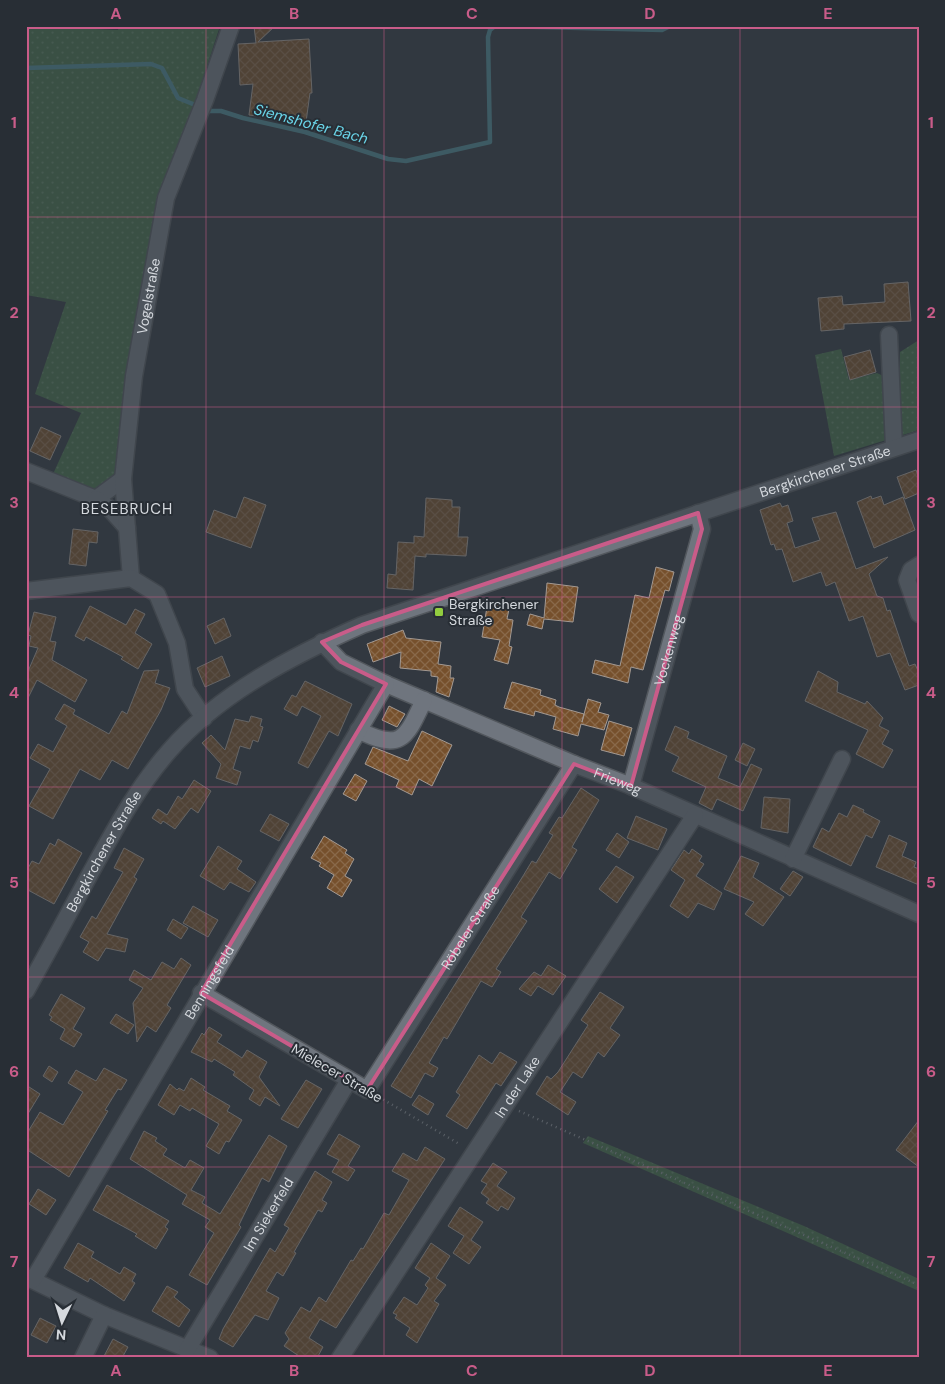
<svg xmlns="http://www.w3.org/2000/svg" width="945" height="1384" font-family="'DM Sans',sans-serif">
<defs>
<pattern id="grass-dots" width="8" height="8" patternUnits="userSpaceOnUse" patternTransform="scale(1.25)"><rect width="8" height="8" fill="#456d4b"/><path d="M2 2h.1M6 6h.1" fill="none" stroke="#5f8164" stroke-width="1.8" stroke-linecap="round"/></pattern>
<pattern id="building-cross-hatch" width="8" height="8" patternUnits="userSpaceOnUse" patternTransform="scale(1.25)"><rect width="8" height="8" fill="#76502c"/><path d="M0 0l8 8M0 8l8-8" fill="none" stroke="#89694a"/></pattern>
</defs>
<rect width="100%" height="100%" fill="#323840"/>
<!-- grass -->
<g fill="url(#grass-dots)">
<polygon points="26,26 118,30 119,26 220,26 196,100 201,103 170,199 138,375 127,502 53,474 81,413 35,394 66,302 26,295"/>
<polygon points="919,340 919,430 834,456 815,355 841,349 849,380 877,373 900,384 900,352"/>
<polygon points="588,1136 804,1226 919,1279 919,1291 583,1143"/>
</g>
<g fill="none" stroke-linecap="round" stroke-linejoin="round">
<!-- stream -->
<g stroke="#4c848e" stroke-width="4.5">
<polyline points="496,26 662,30 670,26"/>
<polyline points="26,68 151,64 162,68 178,98 210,111 221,111 243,118 305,132 388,159 406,161 490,142 488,37 490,30 495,26"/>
</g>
</g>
<!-- building -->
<g fill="url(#building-cross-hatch)" stroke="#a39992">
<polygon points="254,26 275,26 258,42 309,39 312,93 310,93 306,122 249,115 253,84 240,85 238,44 256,43"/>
<polygon points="908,282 911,321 844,324 844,329 821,331 818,298 842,296 843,305 885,302 884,284"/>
<polygon points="870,350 876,372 850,380 844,357"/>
<polygon points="41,427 61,436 50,460 30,451"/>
<polygon points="916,470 919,478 919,493 905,499 897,477"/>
<polygon points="871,496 872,499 881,496 884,505 903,497 915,530 874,548 857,502"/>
<polygon points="244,497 266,505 251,548 206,532 214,510 236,518"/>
<polygon points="426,498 452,500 452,507 460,507 458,537 468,537 466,556 426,554 426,557 415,556 413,590 387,588 388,574 396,575 398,542 414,543 414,536 424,537"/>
<polygon points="780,503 782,507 788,505 793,521 787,523 795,548 820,540 812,518 836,512 856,569 888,557 869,574 877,596 883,598 887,611 890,610 909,666 915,664 919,673 919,685 905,690 890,653 877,657 863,616 849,621 835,582 826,586 821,572 793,582 782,549 776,550 774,544 771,545 760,510"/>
<polygon points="73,529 98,532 97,543 89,542 86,566 69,564"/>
<polygon points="656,567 674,572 669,591 665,590 643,670 631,667 628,683 592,673 595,660 620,666 635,595 649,598"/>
<polygon points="547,583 578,587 573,622 544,619 542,629 527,625 530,614 544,618"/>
<polygon points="488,601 510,604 507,619 513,620 509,646 512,647 508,664 494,660 500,640 482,637"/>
<polygon points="90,606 126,625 135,609 145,614 135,633 152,644 138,669 121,659 123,657 86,637 84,641 75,636"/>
<polygon points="34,612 56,617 50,641 56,642 52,660 87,680 75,702 37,680 26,702 26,676 38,648 29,646 31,636 28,635"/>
<polygon points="224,618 231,636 215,644 207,626"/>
<polygon points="403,630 406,638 441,642 438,664 451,666 450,678 454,678 449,697 436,692 438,677 431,676 431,671 400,668 401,652 373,662 367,644"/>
<polygon points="222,656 230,676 205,687 197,668"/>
<polygon points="159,670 155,683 170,688 161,710 128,769 112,760 100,780 80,769 53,819 29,806 50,769 30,758 38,744 53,752 67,726 55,719 64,704 75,710 73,714 109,734 122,711 127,714 144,671"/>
<polygon points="818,671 838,682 837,692 865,704 867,701 883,718 879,726 889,731 882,744 893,750 883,768 856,754 868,730 805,701"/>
<polygon points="305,681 352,704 338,736 329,731 308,768 298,763 321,716 302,706 297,716 284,709 292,695 296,697"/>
<polygon points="512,682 541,690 540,695 556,700 555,705 559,707 584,714 582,722 588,699 601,703 598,712 609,715 604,730 581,724 578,736 553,729 556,717 535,711 534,716 504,708"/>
<polygon points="389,706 405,714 397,727 382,720"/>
<polygon points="251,716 262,719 260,726 263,727 258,742 253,740 250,749 240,746 233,769 241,772 237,785 216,778 221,764 202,743 211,735 225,750 235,719 249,722"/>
<polygon points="609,721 632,728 624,756 601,750"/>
<polygon points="675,726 689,732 687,738 727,756 718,778 740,787 751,764 762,769 743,811 717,799 712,810 699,803 706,787 672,771 679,757 665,750"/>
<polygon points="422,731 452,745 432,786 419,779 412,795 396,787 399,780 365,764 373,747 408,761"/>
<polygon points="743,743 755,749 747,766 735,760"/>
<polygon points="355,774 367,781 356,801 343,794"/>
<polygon points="194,780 211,791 198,813 191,808 175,829 163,821 161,824 152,818 158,809 167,815 178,796 182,799"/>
<polygon points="581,788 599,800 572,847 577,850 560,879 549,872 521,917 527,921 496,969 501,972 492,987 481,981 447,1039 444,1037 429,1063 438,1068 433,1077 425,1073 411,1098 391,1086 523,876 532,861 536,863 553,835 549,833 559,817 562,818"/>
<polygon points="764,797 790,799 788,833 761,828"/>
<polygon points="853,805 864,810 863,812 880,821 872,838 866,835 851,866 813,847 822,828 829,832 839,813 847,817"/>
<polygon points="270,814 289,824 279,841 260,831"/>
<polygon points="636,816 667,829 658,850 627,838"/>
<polygon points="617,833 629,842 619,858 606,850"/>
<polygon points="889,835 907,843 902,856 916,862 914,867 919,869 919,885 876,867"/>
<polygon points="324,836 347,850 345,853 354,859 345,876 352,880 342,897 327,888 334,875 319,866 321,863 311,858"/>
<polygon points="58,839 82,853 54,904 26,889 26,872 32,861 39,864 50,843 55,846"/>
<polygon points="218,846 242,861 237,869 256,882 249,892 230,882 224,890 200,876"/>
<polygon points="124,848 144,859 134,877 137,879 107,934 128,939 125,952 106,948 98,961 83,952 89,942 80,937 92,916 96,919 123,872 114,868"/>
<polygon points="692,849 702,856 699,861 704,864 696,876 722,893 714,910 698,903 688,918 670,906 685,880 671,870 684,850 689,854"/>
<polygon points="741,856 759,863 753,877 784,897 763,926 745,914 754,902 724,889"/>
<polygon points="616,866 634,877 617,903 599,889"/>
<polygon points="793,871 803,877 790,896 780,889"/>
<polygon points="193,906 218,920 208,937 183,923"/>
<polygon points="173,919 188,928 181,939 167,930"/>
<polygon points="181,958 191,965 167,1005 171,1008 156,1032 147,1026 137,1042 133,1003 143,988 129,980 134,970 151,980 162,962 174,969"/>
<polygon points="548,965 566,976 553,995 538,986 531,996 519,989 534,972 541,976"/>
<polygon points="600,992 624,1007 610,1028 620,1035 604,1057 598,1052 582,1078 573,1072 560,1092 576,1102 568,1115 536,1094 547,1076 551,1079 558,1072 588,1025 581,1020"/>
<polygon points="61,994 85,1008 73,1029 82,1034 74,1047 60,1039 65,1029 50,1020 52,1017 49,1015"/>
<polygon points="116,1014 134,1025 128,1034 110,1023"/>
<polygon points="209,1027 222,1035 217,1042 233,1052 242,1058 247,1050 267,1062 259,1077 280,1106 265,1097 260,1106 249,1099 254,1090 233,1075 235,1072 214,1059 212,1062 191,1052 202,1033 204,1035"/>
<polygon points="500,1052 517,1062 501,1086 496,1083 467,1129 446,1116 460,1095 456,1092 479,1055 492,1064"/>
<polygon points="49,1066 58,1072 52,1082 43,1076"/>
<polygon points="104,1068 127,1080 121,1090 118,1089 105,1110 108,1111 69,1177 26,1149 26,1135 40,1112 63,1125 83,1092 68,1083 76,1070 96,1081"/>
<polygon points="191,1078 205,1087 203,1090 230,1106 227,1111 242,1120 229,1142 226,1141 219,1154 206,1146 219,1124 192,1108 190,1111 180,1105 174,1115 158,1105 170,1084 177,1090 179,1088 184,1091"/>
<polygon points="306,1080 322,1089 298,1128 281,1119"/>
<polygon points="26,1085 40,1094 26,1117"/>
<polygon points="419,1095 434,1104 428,1115 412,1105"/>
<polygon points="919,1120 919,1167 896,1150"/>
<polygon points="144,1131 157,1138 155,1141 167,1149 163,1155 185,1168 190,1160 204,1168 191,1190 205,1197 202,1203 220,1214 269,1135 287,1146 269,1182 262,1178 239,1225 241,1227 207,1285 189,1275 214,1233 205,1227 210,1220 182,1204 187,1195 130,1159"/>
<polygon points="339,1134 360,1146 348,1166 355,1170 348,1181 332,1172 339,1160 327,1154"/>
<polygon points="425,1147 445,1159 336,1328 320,1319 309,1338 323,1347 317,1358 302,1358 284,1346 289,1339 285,1333 301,1307 310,1312 319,1297 326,1302 351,1260 353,1261 361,1248 363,1249 384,1213 389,1215 409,1180 392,1171 403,1153 417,1161"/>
<polygon points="493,1163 507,1172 497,1186 515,1198 508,1210 501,1206 498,1211 486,1203 489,1199 481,1193 487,1184 481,1181"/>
<polygon points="315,1171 332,1182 322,1200 327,1203 322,1212 318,1210 294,1252 296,1253 283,1276 277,1272 266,1291 279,1298 268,1320 255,1315 233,1347 219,1339 223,1329 270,1248 275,1252 289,1228 284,1225"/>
<polygon points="107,1185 169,1221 165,1227 168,1229 156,1249 135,1236 137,1234 93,1210"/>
<polygon points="38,1189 56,1200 46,1215 29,1204"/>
<polygon points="460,1207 483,1222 471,1240 481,1247 469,1264 453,1253 464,1236 448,1226"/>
<polygon points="78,1243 94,1252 91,1257 120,1274 124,1267 136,1274 132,1281 135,1283 124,1301 90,1278 88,1282 64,1268"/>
<polygon points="431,1243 450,1256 436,1278 446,1285 434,1301 439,1304 417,1343 406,1335 410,1328 395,1318 397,1315 393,1313 404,1297 417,1305 428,1288 425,1285 430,1278 415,1268"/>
<polygon points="167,1286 178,1292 174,1297 190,1310 179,1327 152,1311"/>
<polygon points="40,1318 56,1326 47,1343 31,1335"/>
<polygon points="113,1339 128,1347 122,1358 103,1358"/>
</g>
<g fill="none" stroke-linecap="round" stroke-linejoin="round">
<defs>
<g id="minor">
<polyline points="889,335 894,447"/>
<polyline points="26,471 96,499 123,479"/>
<polyline points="96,499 110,509 127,528"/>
<polyline points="919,565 911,570 907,580 919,614"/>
<path id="s1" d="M131 578 123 479 134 376 166 198 205 100 231 26"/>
<polyline points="26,591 131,578 157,594 177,643 185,689 204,718"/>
<path id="s2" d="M322 642 341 662 386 684 574 764 631 786 919 914"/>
<path d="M358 730C402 752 406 738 424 700"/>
<path id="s3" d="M631 786 702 529 698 513"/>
<polyline points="793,859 842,759"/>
<path id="s4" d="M26 991C48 952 69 913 90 874 114 831 137 787 170 750 220 693 294 655 362 625L919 440"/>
<path id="s5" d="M201 993 367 1090 574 764"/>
<polyline points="26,1277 104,1315 210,1358"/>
<path id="s6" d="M33 1280 386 684"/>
<path id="s7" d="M187 1350 349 1080"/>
<polyline points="83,1358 104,1315"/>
<path id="s8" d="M340 1358 695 815"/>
</g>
</defs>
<!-- minor casing -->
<use href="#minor" stroke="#52575d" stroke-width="19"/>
<!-- path -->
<g stroke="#8b9097" stroke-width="2.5" stroke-dasharray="1 4" stroke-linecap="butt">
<polyline points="379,1097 461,1145"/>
<polyline points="519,1111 919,1285"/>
</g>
<!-- minor -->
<use href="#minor" stroke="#6f757e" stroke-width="16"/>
</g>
<!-- marked area -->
<path d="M0 0H945V1384H0ZM698 513 702 529 631 786 574 764 367 1090 201 993 386 684 341 662 322 642 362 625Z" fill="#323840" fill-opacity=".55" fill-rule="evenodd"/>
<path fill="none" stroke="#c95c89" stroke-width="4" stroke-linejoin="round" d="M698 513 702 529 631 786 574 764 367 1090 201 993 386 684 341 662 322 642 362 625Z"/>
<!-- grid -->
<path fill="none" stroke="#c95c89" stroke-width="1" stroke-opacity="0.55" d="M206 26V1358M384 26V1358M562 26V1358M740 26V1358M26 217H919M26 407H919M26 597H919M26 787H919M26 977H919M26 1167H919"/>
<!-- markers -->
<rect fill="#92cd3f" stroke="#282e35" stroke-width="2" x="434" y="607" width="10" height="10" rx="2.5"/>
<g text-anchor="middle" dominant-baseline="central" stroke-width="4" stroke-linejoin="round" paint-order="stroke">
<!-- street labels -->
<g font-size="14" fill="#d5d9de" stroke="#282e35">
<text stroke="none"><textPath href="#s1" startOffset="284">Vogelstraße</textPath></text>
<text stroke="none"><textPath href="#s4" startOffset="1000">Bergkirchener Straße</textPath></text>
<text stroke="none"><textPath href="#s3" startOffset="141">Vockenweg</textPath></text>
<text stroke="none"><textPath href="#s2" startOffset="329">Frieweg</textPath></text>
<text stroke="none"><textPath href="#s4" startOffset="160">Bergkirchener Straße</textPath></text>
<text stroke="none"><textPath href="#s5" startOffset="385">Röbeler Straße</textPath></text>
<text stroke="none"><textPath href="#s6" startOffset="346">Benningsfeld</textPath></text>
<text transform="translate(337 1073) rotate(30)">Mielecer Straße</text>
<text stroke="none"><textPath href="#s8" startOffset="324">In der Lake</textPath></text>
<text stroke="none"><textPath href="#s7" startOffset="158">Im Siekerfeld</textPath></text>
</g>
<!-- poi labels -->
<g font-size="14" fill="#d5d9de" stroke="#282e35" text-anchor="start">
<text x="449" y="604">Bergkirchener<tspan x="449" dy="16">Straße</tspan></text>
</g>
<!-- water labels -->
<g font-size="15" font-style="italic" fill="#6ad5e9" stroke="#282e35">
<text transform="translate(311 124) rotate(15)">Siemshofer Bach</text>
</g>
<!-- neighbourhood labels -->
<g font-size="15" letter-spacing="1" fill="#d5d9de" stroke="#282e35">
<text x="127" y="509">BESEBRUCH</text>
</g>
</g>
<!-- border -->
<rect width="945" height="1384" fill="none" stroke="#282e35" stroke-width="55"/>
<!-- north arrow -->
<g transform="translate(62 1322) rotate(184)" stroke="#282e35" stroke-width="4" paint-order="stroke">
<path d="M0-4L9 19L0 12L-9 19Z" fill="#d5d9de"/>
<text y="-8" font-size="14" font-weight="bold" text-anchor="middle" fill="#d5d9de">N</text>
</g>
<rect x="28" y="28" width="890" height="1328" fill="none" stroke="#c95c89" stroke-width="2"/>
<g font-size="16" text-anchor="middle" font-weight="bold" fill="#c95c89">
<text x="116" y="19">A</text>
<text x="294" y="19">B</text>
<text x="472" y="19">C</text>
<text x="650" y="19">D</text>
<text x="828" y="19">E</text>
<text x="14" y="128">1</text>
<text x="931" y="128">1</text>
<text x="14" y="318">2</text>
<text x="931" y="318">2</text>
<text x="14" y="508">3</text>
<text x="931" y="508">3</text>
<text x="14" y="698">4</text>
<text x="931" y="698">4</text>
<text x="14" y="888">5</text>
<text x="931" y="888">5</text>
<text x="14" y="1077">6</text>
<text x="931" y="1077">6</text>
<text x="14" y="1267">7</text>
<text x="931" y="1267">7</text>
<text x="116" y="1376">A</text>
<text x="294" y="1376">B</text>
<text x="472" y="1376">C</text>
<text x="650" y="1376">D</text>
<text x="828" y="1376">E</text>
</g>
</svg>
